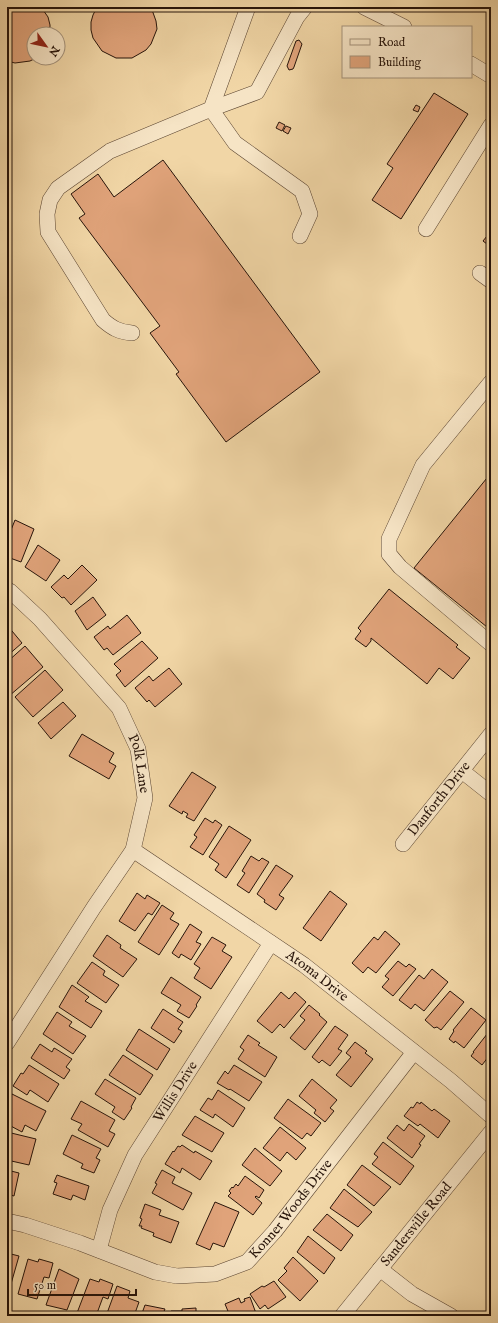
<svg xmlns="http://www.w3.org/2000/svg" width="498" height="1323" font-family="'IM FELL English',serif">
<rect width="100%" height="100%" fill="#f1d6a6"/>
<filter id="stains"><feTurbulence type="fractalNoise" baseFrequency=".005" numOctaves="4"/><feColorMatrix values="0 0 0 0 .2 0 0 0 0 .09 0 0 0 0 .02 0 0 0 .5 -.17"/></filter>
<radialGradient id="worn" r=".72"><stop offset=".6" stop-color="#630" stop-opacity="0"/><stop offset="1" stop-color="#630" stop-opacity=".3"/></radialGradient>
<!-- building -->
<g fill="#e0a37a" stroke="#27140a">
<polygon points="7,7 41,7 48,17 50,25 50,34 34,34 34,58 36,58 30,61 15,63 7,61"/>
<polygon points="97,7 151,7 156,21 157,29 151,44 146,50 132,58 116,58 102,51 93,38 91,30 91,22 93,15"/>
<polygon points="299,40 302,44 294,67 293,69 289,70 287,66 296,41"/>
<polygon points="434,93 468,114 401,219 372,200 393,168 387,164"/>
<polygon points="416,105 420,107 418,112 413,110"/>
<polygon points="279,122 285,125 282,131 276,128"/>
<polygon points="286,126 291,128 288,134 283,131"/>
<polygon points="163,160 320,372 226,442 176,374 179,372 150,333 160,326 79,218 85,214 71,194 98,174 114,197"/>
<polygon points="491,231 491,247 483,241"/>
<polygon points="491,473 491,622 487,627 414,568"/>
<polygon points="15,520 34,529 21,562 10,558 10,560 7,559 7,540"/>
<polygon points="38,545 60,560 46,581 25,567"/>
<polygon points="82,565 97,580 71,605 64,597 62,598 51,587 64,575 68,579"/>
<polygon points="389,589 458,645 456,647 470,658 453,679 439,668 427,684 371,638 371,641 366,647 355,639 361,631 358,628"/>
<polygon points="93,597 106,615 87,630 75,611"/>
<polygon points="127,615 141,633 113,655 107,648 104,650 94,637 108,626 110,629"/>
<polygon points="7,625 22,643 7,656"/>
<polygon points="142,641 158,658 125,687 116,675 121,671 114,664"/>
<polygon points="25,646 43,667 9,696 7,693 7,662"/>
<polygon points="169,668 182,684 155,707 149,700 147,702 135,688 149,676 153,681"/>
<polygon points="45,670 63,690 33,717 15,697"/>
<polygon points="63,702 76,716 51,739 38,723"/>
<polygon points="82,734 114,753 109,762 116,766 109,779 69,756"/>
<polygon points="192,772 216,787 194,821 186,817 188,814 183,811 182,814 169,806"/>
<polygon points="205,818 213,823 215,820 222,825 203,855 190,847 197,837 194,835"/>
<polygon points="229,826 251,840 226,878 215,870 219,864 209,857"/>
<polygon points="251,856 259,861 262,858 269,862 249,893 237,885 245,873 242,871"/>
<polygon points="276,865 293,876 279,895 284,898 276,910 264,902 265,900 257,894"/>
<polygon points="330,891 347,904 321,941 303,928"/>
<polygon points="137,893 145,899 147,895 160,903 152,915 148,913 135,931 119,921"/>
<polygon points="162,905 174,913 170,919 179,924 159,955 138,942"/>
<polygon points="190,924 202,932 196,942 201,944 191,960 181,954 179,958 172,953"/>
<polygon points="385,931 400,944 376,973 368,967 363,973 352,963 374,937 378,940"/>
<polygon points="107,935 121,945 120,948 137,959 123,977 93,956"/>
<polygon points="212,937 226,945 222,951 232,957 211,989 194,978 200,968 194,964"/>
<polygon points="398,961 406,967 409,964 416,969 393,996 382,987 389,979 385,976"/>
<polygon points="92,962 105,971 103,975 119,985 106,1003 77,983"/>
<polygon points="432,969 448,982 424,1011 415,1004 411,1009 399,1000 419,975 424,979"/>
<polygon points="171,977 201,997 196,1005 197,1006 189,1018 177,1011 181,1005 161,993"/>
<polygon points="72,985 89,997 85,1001 102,1011 91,1028 59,1007"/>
<polygon points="450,991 464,1002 441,1030 437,1027 434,1028 425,1020"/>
<polygon points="281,992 289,999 295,992 306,1002 284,1028 280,1024 272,1033 257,1021"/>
<polygon points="309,1005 320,1014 319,1015 327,1022 305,1050 290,1038 305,1020 300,1016"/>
<polygon points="471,1008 486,1020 464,1048 455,1041 454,1043 449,1039 454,1031 453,1030"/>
<polygon points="163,1009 183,1022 178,1029 182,1031 174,1043 151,1028"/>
<polygon points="57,1012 72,1022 69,1026 86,1036 73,1054 43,1034"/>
<polygon points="335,1026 348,1035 338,1049 342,1051 330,1066 322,1060 319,1063 312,1057"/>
<polygon points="139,1029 170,1049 157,1070 126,1050"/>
<polygon points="491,1029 491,1058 489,1056 482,1065 471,1056 474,1052 473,1052"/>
<polygon points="248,1035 260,1043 258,1045 277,1057 265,1077 238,1059 244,1050 240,1047"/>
<polygon points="355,1042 367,1051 365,1053 373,1059 351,1087 336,1075 351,1057 346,1053"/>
<polygon points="40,1044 52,1052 54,1048 56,1049 72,1059 66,1067 70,1070 64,1079 31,1058"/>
<polygon points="123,1055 153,1075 140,1095 109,1075"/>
<polygon points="29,1065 59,1084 48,1102 30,1090 27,1095 13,1086 21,1073 23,1074"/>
<polygon points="234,1065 262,1082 249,1101 230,1089 229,1090 217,1083 225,1071 228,1074"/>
<polygon points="105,1079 136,1098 131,1107 132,1108 124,1120 112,1112 115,1107 95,1094"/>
<polygon points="312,1079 337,1100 330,1108 334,1111 325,1122 314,1113 316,1110 299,1096"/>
<polygon points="218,1090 245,1108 233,1127 215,1114 213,1118 200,1110 208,1098 212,1100"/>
<polygon points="12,1094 46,1111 36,1131 25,1125 22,1132 7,1124 7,1104"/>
<polygon points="288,1099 321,1123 311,1136 307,1133 302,1139 274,1118"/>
<polygon points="81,1101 115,1120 109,1131 115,1134 108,1147 78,1130 82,1124 71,1119"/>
<polygon points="417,1102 420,1104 421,1102 432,1111 434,1109 450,1121 438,1138 420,1124 418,1126 404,1116 411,1107 413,1108"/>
<polygon points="195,1116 224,1133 212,1152 182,1135"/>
<polygon points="409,1124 425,1136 419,1144 421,1145 412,1158 387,1138 397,1125 404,1131"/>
<polygon points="280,1127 306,1148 296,1160 287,1152 280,1161 263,1148"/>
<polygon points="7,1132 36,1139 29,1165 7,1160"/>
<polygon points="72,1135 101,1149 96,1158 100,1160 94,1173 81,1168 83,1164 63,1154"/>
<polygon points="383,1142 414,1166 400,1185 372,1164 378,1157 374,1154"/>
<polygon points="182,1145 194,1153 195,1151 212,1161 200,1180 182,1168 180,1173 165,1164 173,1151 174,1152 178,1146 180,1147"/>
<polygon points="255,1148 282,1171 270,1186 242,1165"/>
<polygon points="362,1165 391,1187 374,1206 347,1185"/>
<polygon points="7,1170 19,1173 14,1196 7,1194"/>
<polygon points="162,1170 175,1177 172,1183 192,1193 183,1210 152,1193 157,1184 155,1183"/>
<polygon points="57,1175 89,1186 85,1200 73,1195 71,1200 53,1194 57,1183 54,1182"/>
<polygon points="245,1176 264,1190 259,1198 256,1196 255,1197 262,1203 253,1215 228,1196 231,1193 229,1191 232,1187 233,1188 236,1184 238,1186"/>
<polygon points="344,1189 372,1212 358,1227 330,1208"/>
<polygon points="215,1202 239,1212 224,1247 213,1243 210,1250 196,1244"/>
<polygon points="145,1204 161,1210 159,1215 179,1222 171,1243 153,1236 154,1233 141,1228 142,1226 139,1226 142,1219 140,1218"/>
<polygon points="327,1214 353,1235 341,1251 313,1230"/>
<polygon points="308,1236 335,1258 324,1274 297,1252"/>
<polygon points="7,1253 19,1256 7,1298"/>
<polygon points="293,1257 318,1281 300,1301 278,1280 287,1271 284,1268"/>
<polygon points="28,1259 38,1262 39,1259 53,1263 49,1278 44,1277 37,1299 18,1294"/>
<polygon points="59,1269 79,1279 67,1310 46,1305"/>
<polygon points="90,1279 99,1282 100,1279 113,1284 108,1299 103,1297 96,1316 86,1316 77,1313"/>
<polygon points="274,1281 286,1297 268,1309 265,1305 260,1309 250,1294 262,1286 264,1287"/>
<polygon points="117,1286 130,1291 128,1298 139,1302 134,1316 106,1316"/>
<polygon points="250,1297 257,1316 230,1316 225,1304 239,1298 241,1303 245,1301 244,1299"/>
<polygon points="145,1305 165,1309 162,1316 141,1316"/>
<polygon points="196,1308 196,1316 171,1316 171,1311 182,1311 182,1309"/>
</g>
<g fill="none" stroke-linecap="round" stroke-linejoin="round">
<defs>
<g id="minor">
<polyline points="364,7 404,27"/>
<polyline points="471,64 491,76"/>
<polyline points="211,109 235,143 302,191 310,214 300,236"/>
<polyline points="211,109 248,7"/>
<polyline points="426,229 491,125"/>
<polyline points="480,273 491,281"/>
<path d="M132 333C119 332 112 328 103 320L48 232 47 214 50 200 58 188 110 151 211 109 257 92 297 17 305 7"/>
<polyline points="491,382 423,465 389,539 389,554 400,567 491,644"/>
<path id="s1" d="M7 590 10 591 40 619 119 708 138 749 145 798 133 850 94 907 7 1043"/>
<polyline points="462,771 491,794"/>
<path id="s2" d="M403 844 491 734"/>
<path id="s3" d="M133 850 304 965 451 1081 491 1116"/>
<path id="s4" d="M7 1221 25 1225 80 1243 155 1272 177 1276 215 1274 247 1262 275 1231 414 1052"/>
<path id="s5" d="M99 1250 110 1210 135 1155 271 943"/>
<polyline points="380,1269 412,1294 451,1316"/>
<path id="s6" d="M342 1316 491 1132"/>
</g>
</defs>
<!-- minor casing -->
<use href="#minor" stroke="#5a4431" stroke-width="16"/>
<!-- minor -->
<use href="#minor" stroke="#f6e4c5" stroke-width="15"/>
</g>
<g text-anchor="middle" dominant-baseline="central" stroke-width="4" stroke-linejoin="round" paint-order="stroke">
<!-- street labels -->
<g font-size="14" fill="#27140a" stroke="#f6e4c5">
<text stroke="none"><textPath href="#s1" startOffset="223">Polk Lane</textPath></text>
<text stroke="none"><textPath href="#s2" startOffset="58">Danforth Drive</textPath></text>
<text stroke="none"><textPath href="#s3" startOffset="223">Atoma Drive</textPath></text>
<text stroke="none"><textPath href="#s5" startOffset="177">Willis Drive</textPath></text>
<text stroke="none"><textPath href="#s4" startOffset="320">Konner Woods Drive</textPath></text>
<text stroke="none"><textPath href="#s6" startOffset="118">Sandersville Road</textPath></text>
</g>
</g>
<!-- margin -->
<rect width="498" height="1323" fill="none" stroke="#f1d6a6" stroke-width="24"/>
<rect x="8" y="8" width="482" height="1307" fill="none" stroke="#27140a" stroke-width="2"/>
<rect x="12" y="12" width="474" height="1299" fill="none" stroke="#27140a"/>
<!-- legend -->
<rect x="342" y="26" width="130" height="52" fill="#f6e4c5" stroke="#a3917a"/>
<rect x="350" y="39" width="20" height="6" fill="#f6e4c5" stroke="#a3917a"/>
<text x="378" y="46" font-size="12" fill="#27140a">Road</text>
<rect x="350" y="56" width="20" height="12" fill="#e0a37a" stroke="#a3917a"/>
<text x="378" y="66" font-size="12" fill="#27140a">Building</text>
<!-- north arrow -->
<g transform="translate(46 46) rotate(123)"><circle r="19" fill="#f6e4c5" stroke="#a3917a"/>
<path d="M0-3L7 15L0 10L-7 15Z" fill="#8f2418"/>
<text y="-6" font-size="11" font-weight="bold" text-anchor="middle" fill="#27140a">N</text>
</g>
<!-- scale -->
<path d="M28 1289v6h108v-6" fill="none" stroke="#27140a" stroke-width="2"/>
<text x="34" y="1289" font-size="12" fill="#27140a" stroke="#f6e4c5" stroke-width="3" paint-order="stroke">50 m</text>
<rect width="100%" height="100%" filter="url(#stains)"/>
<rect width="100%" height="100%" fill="url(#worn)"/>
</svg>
